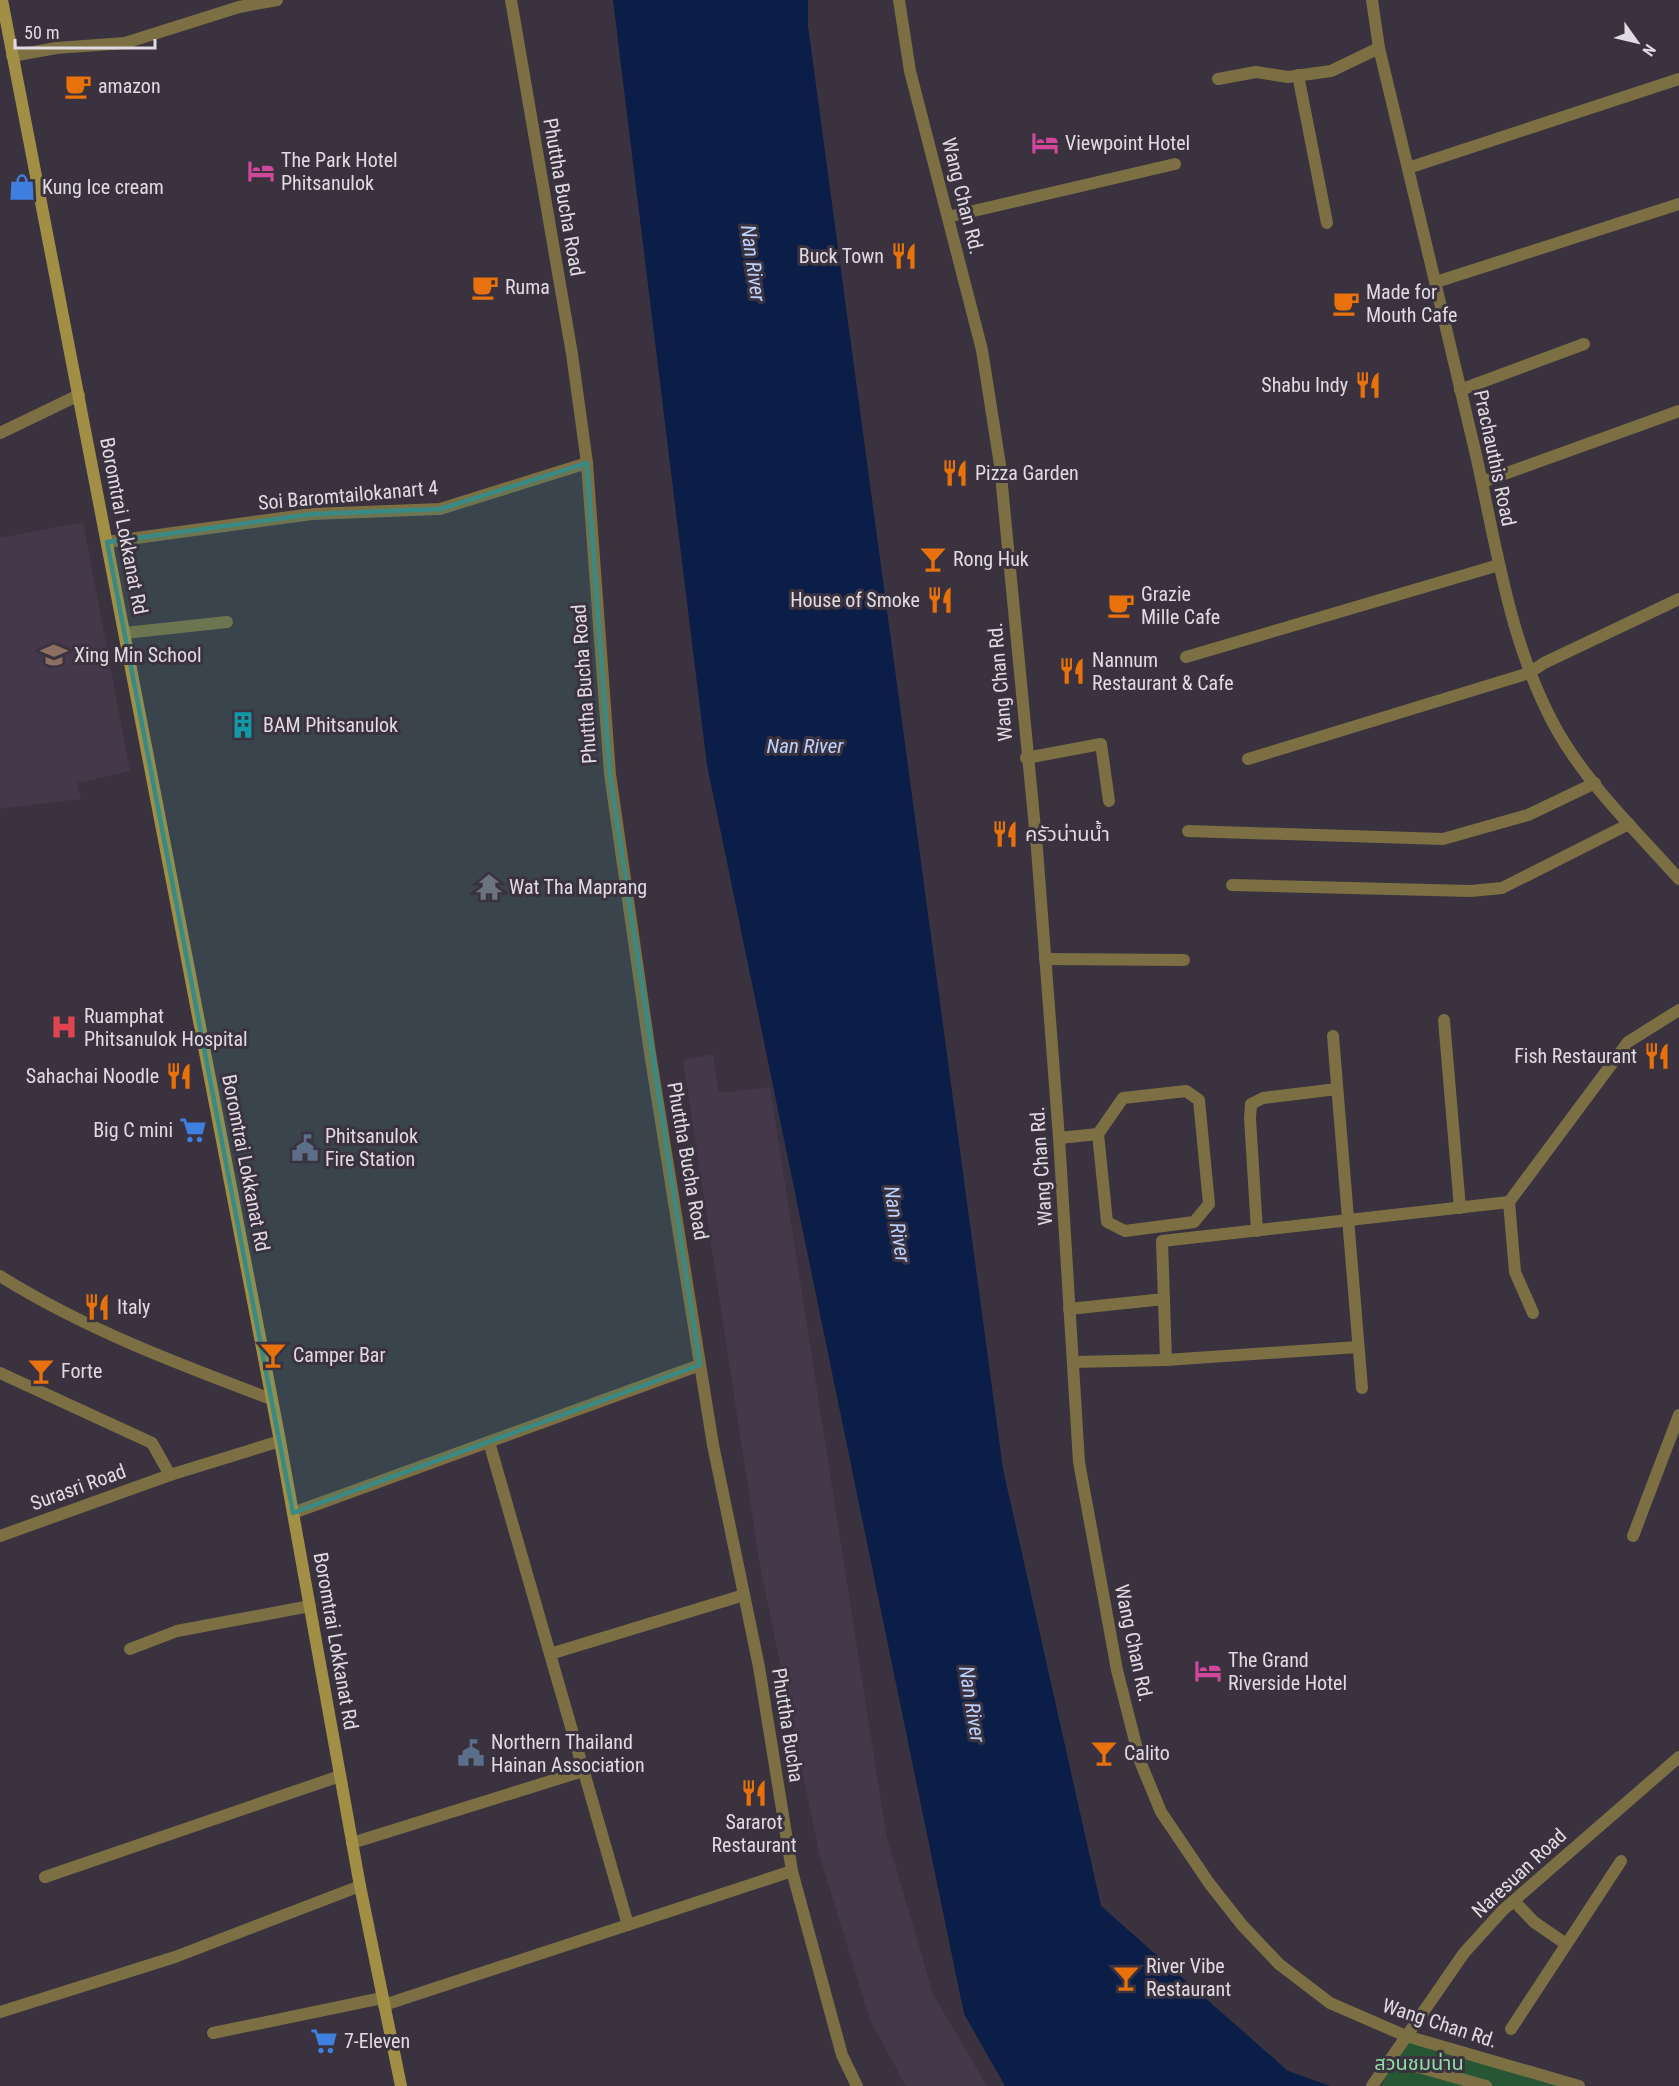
<svg xmlns="http://www.w3.org/2000/svg" width="1679" height="2086" font-family="'Roboto Condensed','Noto Sans Thai',sans-serif">
<rect width="100%" height="100%" fill="#3a323e"/>
<!-- built -->
<g fill="#45384a">
<polygon points="83,522 130,771 77,783 81,799 0,809 0,538"/>
<polygon points="713,1054 719,1093 770,1087 886,1834 933,1994 987,2086 906,2086 870,2020 820,1857 760,1566 683,1060"/>
</g>
<!-- green -->
<polygon fill="#275635" points="1406,2036 1579,2086 1381,2086"/>
<!-- water -->
<polygon fill="#0b1e48" points="613,0 808,0 808,26 1003,1469 1101,1906 1288,2071 1330,2086 1005,2086 964,2014 707,765"/>
<g fill="none" stroke-linecap="round" stroke-linejoin="round">
<!-- pedestrian -->
<polyline stroke="#7b6f43" stroke-width="12" points="1415,2066 1486,2086"/>
<!-- minor -->
<g stroke="#7b6f43" stroke-width="12">
<polyline points="899,0 910,71 982,350 1000,465 1037,849 1059,1138 1079,1462 1117,1670 1140,1761 1161,1812 1209,1883 1242,1925 1279,1964 1330,2003 1406,2036 1579,2086"/>
<polyline points="12,56 56,48 125,43 239,7 277,0"/>
<polyline points="1298,75 1327,223"/>
<polyline points="1218,79 1256,72 1288,77 1331,71 1379,48"/>
<polyline points="1408,168 1679,79"/>
<polyline points="948,217 1175,164"/>
<polyline points="1436,282 1679,204"/>
<polyline points="1460,390 1584,344"/>
<polyline points="1482,482 1679,411"/>
<polyline points="107,542 312,514 440,509 587,463"/>
<polyline points="125,633 227,622"/>
<polyline points="1186,657 1499,565"/>
<polyline points="1026,758 1101,744 1109,801"/>
<polyline points="1248,759 1529,673 1544,663 1679,599"/>
<polyline points="1188,831 1443,839 1528,815 1595,783"/>
<polyline points="1232,885 1471,891 1502,888 1629,824"/>
<polyline points="1045,959 1184,960"/>
<polyline points="1444,1020 1460,1208"/>
<polyline points="1333,1036 1362,1388"/>
<polyline points="1059,1138 1098,1134 1107,1222 1125,1231 1194,1222 1209,1204 1199,1100 1186,1091 1123,1098 1098,1134"/>
<polyline points="1257,1231 1250,1118 1251,1104 1263,1098 1337,1089"/>
<path d="M0 1276C85 1329 178 1364 271 1399"/>
<polyline points="1069,1309 1164,1299"/>
<polyline points="1533,1313 1515,1272 1509,1202 1628,1042 1679,1010"/>
<polyline points="1166,1360 1162,1241 1509,1202"/>
<polyline points="1073,1362 1166,1360 1358,1347"/>
<polyline points="489,1442 628,1925"/>
<polyline points="293,1513 700,1365"/>
<polyline points="1633,1536 1679,1415"/>
<polyline points="130,1649 177,1631 310,1606"/>
<polyline points="550,1654 744,1595"/>
<polyline points="352,1843 583,1771"/>
<polyline points="45,1877 340,1776"/>
<polyline points="1514,1901 1534,1922 1566,1944"/>
<polyline points="384,2005 792,1871"/>
<polyline points="0,2012 175,1957 360,1886"/>
<polyline points="1511,2029 1621,1861"/>
<polyline points="213,2033 382,1998"/>
</g>
<!-- tertiary -->
<g stroke="#7b6f43" stroke-width="12">
<polyline points="511,0 572,354 587,463 610,774 650,1053 713,1445 759,1667 792,1871 842,2055 857,2086"/>
<path d="M1372 0 1379 48C1412 184 1444 319 1476 455 1497 549 1510 647 1558 732 1589 786 1638 833 1679 879"/>
<polyline points="0,433 79,395"/>
<polyline points="0,1373 152,1443 170,1475"/>
<polyline points="0,1536 170,1475 280,1441"/>
<polyline points="1372,2086 1464,1953 1503,1910 1679,1757"/>
</g>
<!-- secondary -->
<polyline stroke="#a28f46" stroke-width="12" points="2,0 280,1441 360,1886 401,2086"/>
</g>
<!-- marked area -->
<path fill="#398a85" fill-opacity="0.2" stroke="#398a85" stroke-width="4.5" stroke-linejoin="round" d="M587 463 610 774 700 1365 293 1513 107 542 312 514 440 509Z"/>
<!-- icons -->
<defs>
<symbol id="cafe-bare" viewBox="-9 -9 18 18"><path d="M-5.5-4.5H6V0H3Q3 3.5 0 3.5H-2.5Q-5.5 3.5-5.5 0ZM3-3.2v2h1.7v-2ZM-6 4.5H4V6H-6Z" fill="#e8710a" stroke="#3a323e" stroke-width="2.5" paint-order="stroke"/></symbol>
<symbol id="hotel-bare" viewBox="-9 -9 18 18"><path d="M-6-4.5h1.5V1H6V5H4.5V3h-9V5H-6ZM-4 0a1.8 1.8 0 1 1 3.6 0ZM.5 0V-2.5h3Q6-2.5 6 0Z" fill="#d1479c" stroke="#3a323e" stroke-width="2.5" paint-order="stroke"/></symbol>
<symbol id="shop-bare" viewBox="-9 -9 18 18"><path d="M-5-2.5h2.3a2.7 3.5 0 0 1 5.4 0H5L5.5 6h-11ZM-1.5-2.5h3a1.5 2.3 0 0 0-3 0Z" fill="#3f7fe0" stroke="#3a323e" stroke-width="2.5" paint-order="stroke"/></symbol>
<symbol id="restaurant-bare" viewBox="-9 -9 18 18"><path d="M-5-6h1v4h1v-4h1v4h1v-4h1v5L-1.5 .5V6h-2V.5L-5-1ZM5-6V6H3V1.5H1.5Q1.5-4 5-6Z" fill="#e8710a" stroke="#3a323e" stroke-width="2.5" paint-order="stroke"/></symbol>
<symbol id="bar-bare" viewBox="-9 -9 18 18"><path d="M-6-5H6L.8 .8V4.5H3.5V6h-7V4.5H-.8V.8Z" fill="#e8710a" stroke="#3a323e" stroke-width="2.5" paint-order="stroke"/></symbol>
<symbol id="school-bare" viewBox="-9 -9 18 18"><path d="M0-5L7-2L0 1L-7-2ZM-4 1L0 2.5L4 1V4Q0 6-4 4Z" fill="#8d6e63" stroke="#3a323e" stroke-width="2.5" paint-order="stroke"/></symbol>
<symbol id="building-bare" viewBox="-9 -9 18 18"><path d="M-4-6H4V6H1V3H-1V6H-4ZM-2.5-4.3h1.7v1.8h-1.7ZM.8-4.3h1.7v1.8H.8ZM-2.5-1h1.7V.8h-1.7ZM.8-1h1.7V.8H.8Z" fill="#0f9aa8" stroke="#3a323e" stroke-width="2.5" paint-order="stroke"/></symbol>
<symbol id="temple-bare" viewBox="-9 -9 18 18"><path d="M0-6L5-2H3V0L6.5 2.5H4V6H1.5V3h-3V6H-4V2.5H-6.5L-3 0V-2H-5Z" fill="#6b7280" stroke="#3a323e" stroke-width="2.5" paint-order="stroke"/></symbol>
<symbol id="hospital-bare" viewBox="-9 -9 18 18"><path d="M-5-5h3v3.5h4V-5h3V5h-3V1.5h-4V5h-3Z" fill="#e0444e" stroke="#3a323e" stroke-width="2.5" paint-order="stroke"/></symbol>
<symbol id="supermarket-bare" viewBox="-9 -9 18 18"><path d="M-6-5.5h2.5l.6 2H6L4.5 2H-2.5L-4.4-4H-6ZM-1.5 3.2a1.3 1.3 0 1 0 .1 0ZM3 3.2a1.3 1.3 0 1 0 .1 0Z" fill="#3f7fe0" stroke="#3a323e" stroke-width="2.5" paint-order="stroke"/></symbol>
<symbol id="civic-bare" viewBox="-9 -9 18 18"><path d="M-.6-6.5H3V-4.5H.6V-3L4-1V1h2V6H-6V1h2V-1L-.6-3ZM-1.2 2.5V6h2.4V2.5Z" fill="#5c6f8a" stroke="#3a323e" stroke-width="2.5" paint-order="stroke"/></symbol>
</defs>
<g fill-rule="evenodd">
<use href="#cafe-bare" x="59" y="67" width="38" height="38"/>
<use href="#hotel-bare" x="1026" y="124" width="38" height="38"/>
<use href="#hotel-bare" x="242" y="152" width="38" height="38"/>
<use href="#shop-bare" x="3" y="168" width="38" height="38"/>
<use href="#restaurant-bare" x="885" y="237" width="38" height="38"/>
<use href="#cafe-bare" x="466" y="268" width="38" height="38"/>
<use href="#cafe-bare" x="1327" y="284" width="38" height="38"/>
<use href="#restaurant-bare" x="1349" y="366" width="38" height="38"/>
<use href="#restaurant-bare" x="936" y="454" width="38" height="38"/>
<use href="#bar-bare" x="914" y="540" width="38" height="38"/>
<use href="#restaurant-bare" x="921" y="581" width="38" height="38"/>
<use href="#cafe-bare" x="1102" y="586" width="38" height="38"/>
<use href="#school-bare" x="35" y="636" width="38" height="38"/>
<use href="#restaurant-bare" x="1053" y="652" width="38" height="38"/>
<use href="#building-bare" x="224" y="706" width="38" height="38"/>
<use href="#restaurant-bare" x="986" y="815" width="38" height="38"/>
<use href="#temple-bare" x="470" y="868" width="38" height="38"/>
<use href="#hospital-bare" x="45" y="1008" width="38" height="38"/>
<use href="#restaurant-bare" x="1638" y="1037" width="38" height="38"/>
<use href="#restaurant-bare" x="160" y="1057" width="38" height="38"/>
<use href="#supermarket-bare" x="174" y="1111" width="38" height="38"/>
<use href="#civic-bare" x="286" y="1129" width="38" height="38"/>
<use href="#restaurant-bare" x="78" y="1288" width="38" height="38"/>
<use href="#bar-bare" x="254" y="1336" width="38" height="38"/>
<use href="#bar-bare" x="22" y="1352" width="38" height="38"/>
<use href="#hotel-bare" x="1189" y="1652" width="38" height="38"/>
<use href="#civic-bare" x="452" y="1734" width="38" height="38"/>
<use href="#bar-bare" x="1085" y="1734" width="38" height="38"/>
<use href="#restaurant-bare" x="735" y="1774" width="38" height="38"/>
<use href="#bar-bare" x="1107" y="1959" width="38" height="38"/>
<use href="#supermarket-bare" x="305" y="2022" width="38" height="38"/>
</g>
<g text-anchor="middle" dominant-baseline="central" stroke-width="6" stroke-linejoin="round" paint-order="stroke">
<!-- poi labels -->
<g font-size="20" fill="#e0dae2" stroke="#3a323e" text-anchor="start">
<text x="98" y="86">amazon</text>
<text x="1065" y="143">Viewpoint Hotel</text>
<text x="281" y="160">The Park Hotel<tspan x="281" dy="23">Phitsanulok</tspan></text>
<text x="42" y="187">Kung Ice cream</text>
<text x="884" y="256" text-anchor="end">Buck Town</text>
<text x="505" y="287">Ruma</text>
<text x="1366" y="292">Made for<tspan x="1366" dy="23">Mouth Cafe</tspan></text>
<text x="1348" y="385" text-anchor="end">Shabu Indy</text>
<text x="975" y="473">Pizza Garden</text>
<text x="953" y="559">Rong Huk</text>
<text x="1141" y="594">Grazie<tspan x="1141" dy="23">Mille Cafe</tspan></text>
<text x="920" y="600" text-anchor="end">House of Smoke</text>
<text x="74" y="655">Xing Min School</text>
<text x="1092" y="660">Nannum<tspan x="1092" dy="23">Restaurant &amp; Cafe</tspan></text>
<text x="263" y="725">BAM Phitsanulok</text>
<text x="1025" y="834">ครัวน่านน้ำ</text>
<text x="509" y="887">Wat Tha Maprang</text>
<text x="84" y="1016">Ruamphat<tspan x="84" dy="23">Phitsanulok Hospital</tspan></text>
<text x="1637" y="1056" text-anchor="end">Fish Restaurant</text>
<text x="159" y="1076" text-anchor="end">Sahachai Noodle</text>
<text x="173" y="1130" text-anchor="end">Big C mini</text>
<text x="325" y="1136">Phitsanulok<tspan x="325" dy="23">Fire Station</tspan></text>
<text x="117" y="1307">Italy</text>
<text x="293" y="1355">Camper Bar</text>
<text x="61" y="1371">Forte</text>
<text x="1228" y="1660">The Grand<tspan x="1228" dy="23">Riverside Hotel</tspan></text>
<text x="491" y="1742">Northern Thailand<tspan x="491" dy="23">Hainan Association</tspan></text>
<text x="1124" y="1753">Calito</text>
<text x="754" y="1822" text-anchor="middle">Sararot<tspan x="754" dy="23">Restaurant</tspan></text>
<text x="1146" y="1966">River Vibe<tspan x="1146" dy="23">Restaurant</tspan></text>
<text x="344" y="2041">7-Eleven</text>
</g>
<!-- street labels -->
<g font-size="20" fill="#e0dae2" stroke="#3a323e">
<text transform="translate(963 196) rotate(76)">Wang Chan Rd.</text>
<text transform="translate(564 197) rotate(80)">Phuttha Bucha Road</text>
<text transform="translate(1495 458) rotate(78)">Prachauthis Road</text>
<text transform="translate(348 495) rotate(-5)">Soi Baromtailokanart 4</text>
<text transform="translate(124 526) rotate(79)">Boromtrai Lokkanat Rd</text>
<text transform="translate(1000 682) rotate(-95)">Wang Chan Rd.</text>
<text transform="translate(584 684) rotate(-94)">Phuttha Bucha Road</text>
<text transform="translate(688 1161) rotate(80)">Phuttha Bucha Road</text>
<text transform="translate(246 1163) rotate(79)">Boromtrai Lokkanat Rd</text>
<text transform="translate(1041 1166) rotate(-94)">Wang Chan Rd.</text>
<text transform="translate(78 1487) rotate(-20)">Surasri Road</text>
<text transform="translate(336 1641) rotate(80)">Boromtrai Lokkanat Rd</text>
<text transform="translate(1134 1643) rotate(78)">Wang Chan Rd.</text>
<text transform="translate(788 1725) rotate(81)">Phuttha Bucha</text>
<text transform="translate(1519 1873) rotate(-43)">Naresuan Road</text>
<text transform="translate(1440 2023) rotate(18)">Wang Chan Rd.</text>
</g>
<!-- park labels -->
<g font-size="20" fill="#90dea5" stroke="#3a323e">
<text x="1419" y="2063">สวนชมน่าน</text>
</g>
<!-- water labels -->
<g font-size="21" font-style="italic" fill="#bbd2fe" stroke="#3a323e">
<text transform="translate(753 263) rotate(82)">Nan River</text>
<text x="805" y="746">Nan River</text>
<text transform="translate(897 1224) rotate(81)">Nan River</text>
<text transform="translate(972 1704) rotate(81)">Nan River</text>
</g>
</g>
<!-- north arrow -->
<g transform="translate(1637 42) rotate(124)" stroke="#3a323e" stroke-width="4.5" paint-order="stroke">
<path d="M0-4.5L10 22L0 15L-10 22Z" fill="#e0dae2"/>
<text y="-9" font-size="16" font-weight="bold" text-anchor="middle" fill="#e0dae2">N</text>
</g>
<!-- scale -->
<path d="M15 39v9h140v-9" fill="none" stroke="#e0dae2" stroke-width="3"/>
<text x="24" y="39" font-size="18" fill="#e0dae2" stroke="#3a323e" stroke-width="4.5" paint-order="stroke">50 m</text>
</svg>
